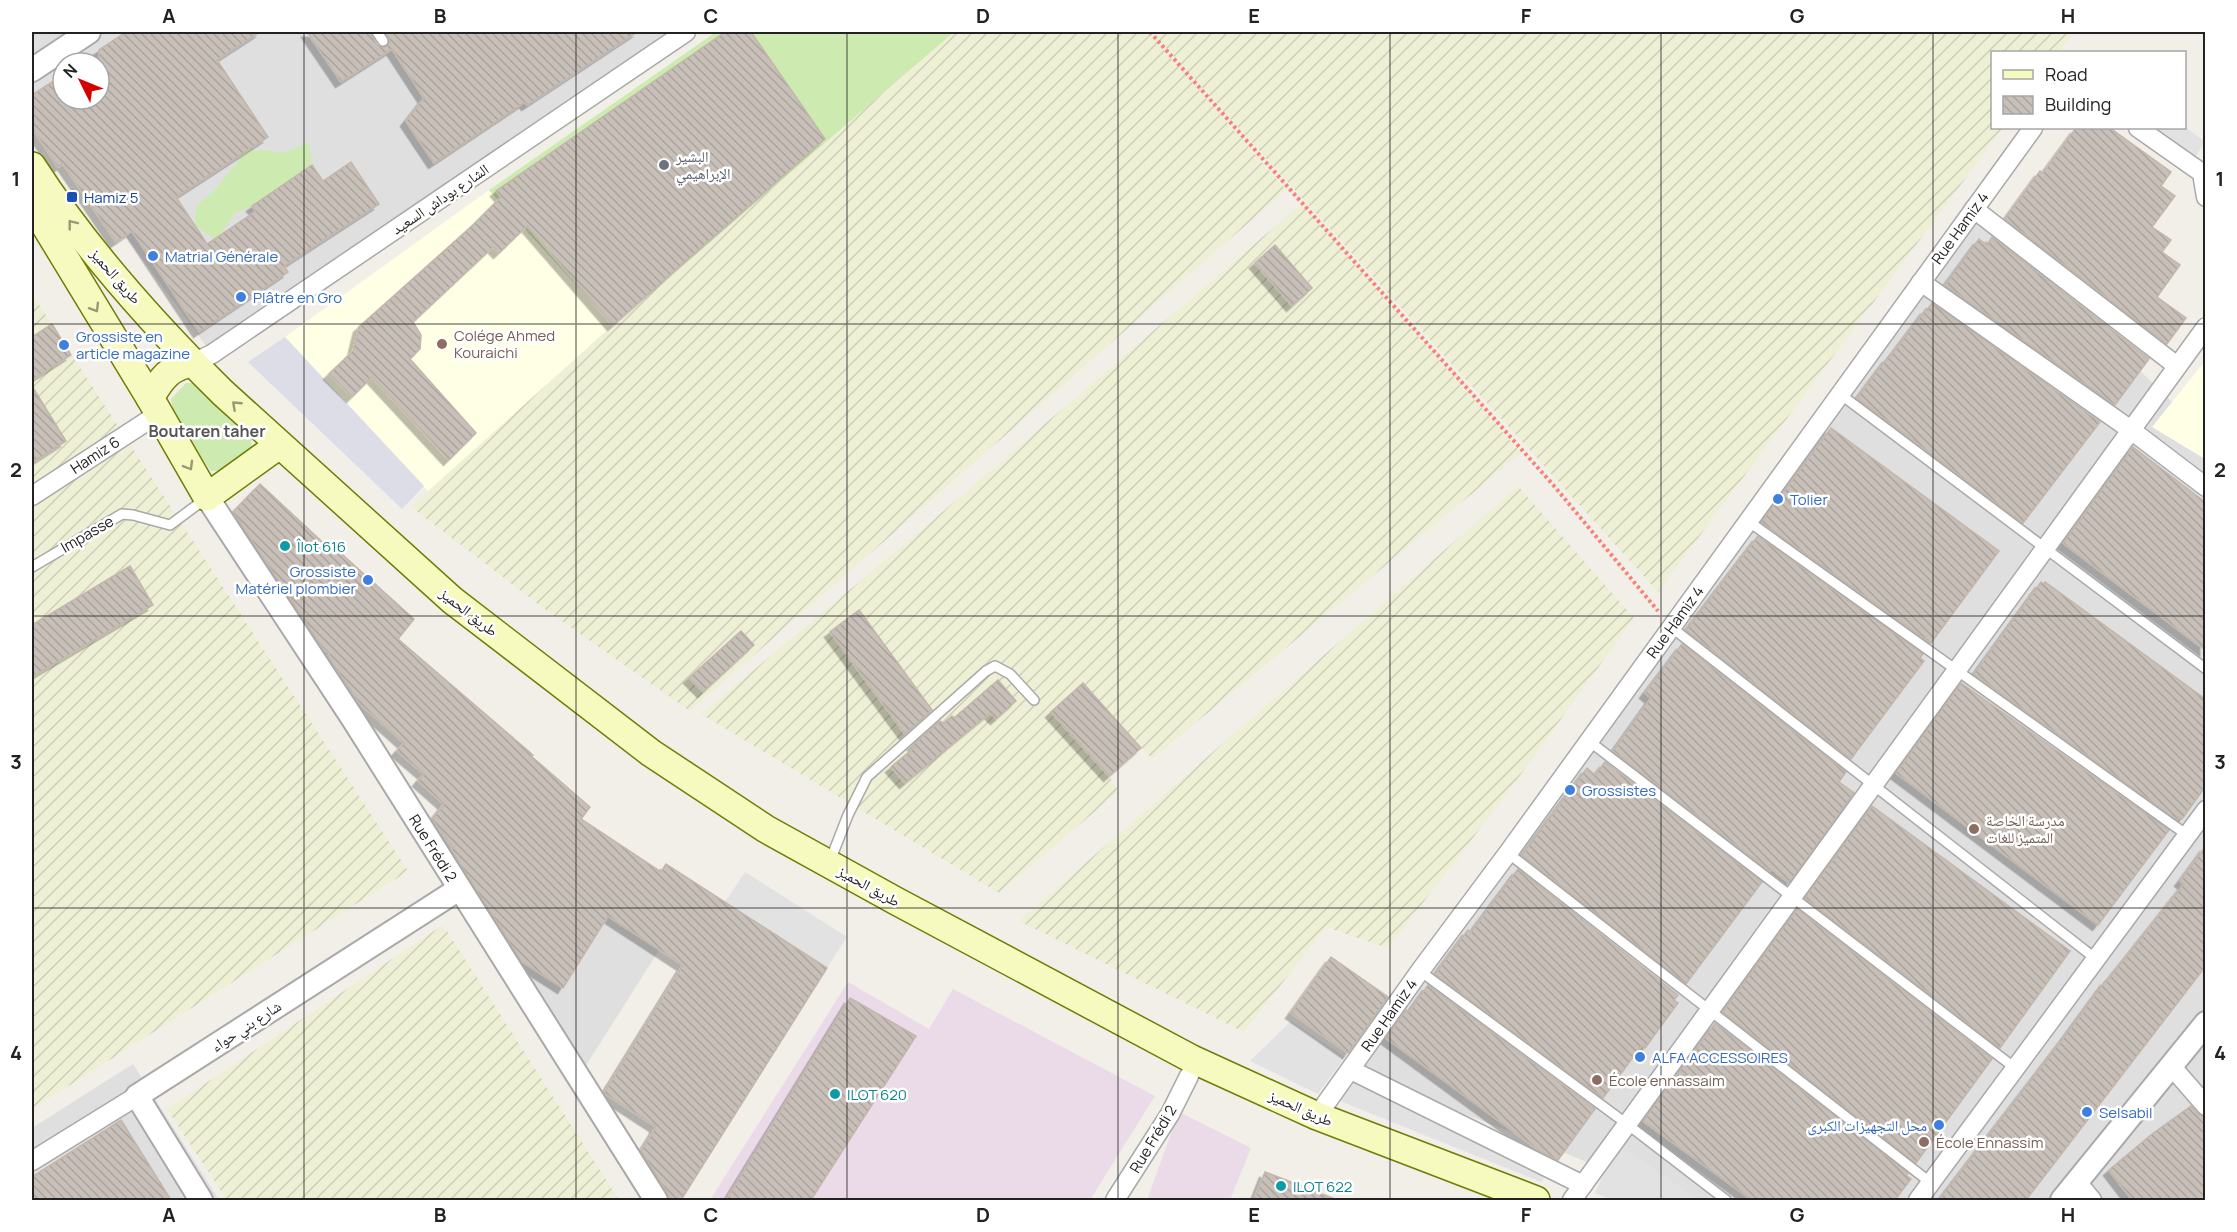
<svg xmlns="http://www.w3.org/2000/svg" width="2237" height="1232" font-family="Manrope,'Noto Naskh Arabic',sans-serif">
<defs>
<pattern id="farmland-furrows" width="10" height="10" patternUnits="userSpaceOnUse" patternTransform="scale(1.5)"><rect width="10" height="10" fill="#eef0d5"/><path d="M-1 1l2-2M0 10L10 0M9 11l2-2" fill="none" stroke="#ccceb7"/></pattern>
<pattern id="building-back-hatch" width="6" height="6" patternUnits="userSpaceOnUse" patternTransform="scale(1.5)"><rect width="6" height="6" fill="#c7bfb8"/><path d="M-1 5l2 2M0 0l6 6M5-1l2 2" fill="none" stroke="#aba49e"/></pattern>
<filter id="shadow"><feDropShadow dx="-5.5" dy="5.5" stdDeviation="0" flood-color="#0004"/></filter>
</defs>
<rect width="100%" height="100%" fill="#f2efe9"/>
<!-- residential -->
<g fill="#e0dfdf" fill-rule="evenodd">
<path d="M32 32H686L212 354 70 160 58 167 32 128ZM63 63H99V99H63Z"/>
<polygon points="1974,209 2205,434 2205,1200 1685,1200 1351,1070"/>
<polygon points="601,833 694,895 585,1067 517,957"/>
<polygon points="133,1064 219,1200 32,1200 32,1128"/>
</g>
<!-- industrial -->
<g fill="#ebdbe8">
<polygon points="848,982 929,1029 953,989 1155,1096 1090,1200 710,1200"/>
<polygon points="1179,1112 1251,1148 1230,1200 1147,1200"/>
</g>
<!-- education -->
<g fill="#ffffe5">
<polygon points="489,190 613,325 428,491 285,337"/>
<polygon points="2205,361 2205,459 2152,427"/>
</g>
<!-- farmland -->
<g fill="url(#farmland-furrows)">
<polygon points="949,32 1148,32 1286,190 690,711 546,610 411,507 613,325"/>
<polygon points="1152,32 2074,32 2059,52 1992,52 1992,128 2003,128 1658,592"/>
<polygon points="1301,204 1521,453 1152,759 1083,684 1052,712 1109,776 1119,791 999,893 701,714 925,527"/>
<polygon points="32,294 408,871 32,1109"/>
<polygon points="1518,486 1634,618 1506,795 1388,948 1326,927 1244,1032 1019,921"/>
<polygon points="443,925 619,1200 227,1200 167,1109"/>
</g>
<!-- grass -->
<g fill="#cdebb0">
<polygon points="716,32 954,32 613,325 489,190"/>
<polygon points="309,142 312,165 252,206 235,213 220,235 215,239 195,226 196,206 215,190 246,151 267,150 283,153"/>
<polygon points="186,383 198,383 251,434 252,453 227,470 211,471 176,424 171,399"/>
</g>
<!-- parking -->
<g fill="#e2e2e2">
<polygon points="2185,127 2205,142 2193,160 2148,128"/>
<polygon points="745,872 847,937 827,968 725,902"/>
<polygon points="1291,1021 1345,1057 1318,1094 1250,1061"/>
<polygon points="1354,1082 1548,1173 1541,1182 1340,1101"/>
<polygon points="1617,1144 1700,1200 1613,1200 1595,1193"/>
</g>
<!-- plaza -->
<polygon fill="#dddde8" points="285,337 424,486 402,509 248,362"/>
<!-- building -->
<g fill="url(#building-back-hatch)" stroke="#c4b6ab" stroke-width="1.5" filter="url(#shadow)">
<polygon points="126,32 260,32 217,60 268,137 176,197 207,244 256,211 252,206 312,165 323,181 351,162 379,204 284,266 288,272 199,332 132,231 116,242 63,164 58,167 32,128 32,95 63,75 63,99 99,99 99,50"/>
<polygon points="307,32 370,32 377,45 383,48 387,46 390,41 385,32 637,32 527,105 525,102 434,163 406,121 424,98 392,49 341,82"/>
<polygon points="725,32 751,32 825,139 613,325 527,226 499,253 493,247 413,322 421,335 420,349 410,359 476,433 449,460 372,377 352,397 329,374 353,351 359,327 473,225 501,197 496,191"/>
<polygon points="2076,128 2110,128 2171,172 2161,186 2175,196 2152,227 2171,240 2162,252 2180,265 2157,297 2186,318 2167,344 2005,219 2040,171 2043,173"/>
<polygon points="1992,237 2149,359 2115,405 1945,285 1979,239 1987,245"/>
<polygon points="1275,245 1312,288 1292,306 1255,263"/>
<polygon points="1932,303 2100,422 2023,523 1857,398 1888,357 1889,358 1926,309 1927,310"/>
<polygon points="52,324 71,355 32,380 32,337"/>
<polygon points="32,386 66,441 32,463"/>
<polygon points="1831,428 1999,551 1931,643 1761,522"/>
<polygon points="2133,447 2205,502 2205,650 2063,543"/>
<polygon points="260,484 331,550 334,547 414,619 398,639 533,755 531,756 590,807 581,819 661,872 666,864 827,968 681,1200 672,1200 641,1151 655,1129 655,1126 604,1093 683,965 608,916 563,988 521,961 451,850 453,848 432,819 444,804 418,781 424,774 397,751 404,743 359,703 328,656 330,654 322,647 233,512"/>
<polygon points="1758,536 1923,654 1920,658 1924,661 1851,759 1686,630"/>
<polygon points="130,566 153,605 32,677 32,625"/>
<polygon points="2041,582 2044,584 2045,582 2205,699 2205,787 2182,819 2180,817 2177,820 1974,674"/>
<polygon points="859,610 932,710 905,734 830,632"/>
<polygon points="741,631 754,645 703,692 689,678"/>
<polygon points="1682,644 1846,772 1839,782 1854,793 1789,883 1771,869 1770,871 1613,751 1651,698 1645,693"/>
<polygon points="998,680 1016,701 996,719 990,713 905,783 891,767 915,747 913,745 940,721 943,724 952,716 954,718"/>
<polygon points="1083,683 1141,748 1109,776 1051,712"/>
<polygon points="1961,683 2169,830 2098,925 1896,773"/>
<polygon points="1605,762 1762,882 1686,984 1522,855 1587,768 1595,775"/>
<polygon points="1872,806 2070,951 2000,1048 1805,898"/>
<polygon points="2205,847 2205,967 2026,1200 1939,1200 2065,1036 2106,980 2107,981 2184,884 2180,881"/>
<polygon points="1518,869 1678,995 1674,1000 1678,1003 1645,1048 1642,1045 1603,1098 1435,974 1468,930 1471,932"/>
<polygon points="1797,909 1992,1059 1916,1163 1723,1012"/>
<polygon points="1331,957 1388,997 1348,1053 1291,1013"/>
<polygon points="1428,985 1595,1109 1558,1160 1540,1151 1386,1038 1406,1010 1409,1012"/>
<polygon points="850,998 916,1036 811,1200 726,1200"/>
<polygon points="1715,1023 1908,1173 1906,1175 1911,1179 1895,1200 1752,1200 1643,1121"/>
<polygon points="2191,1106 2198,1114 2205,1117 2205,1200 2132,1200 2109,1170 2152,1134"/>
<polygon points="121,1120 171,1200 32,1200 32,1177"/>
<polygon points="1265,1172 1335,1199 1335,1200 1254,1200"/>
</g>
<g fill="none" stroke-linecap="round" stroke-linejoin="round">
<defs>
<g id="service">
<polyline points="377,32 383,41"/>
<polyline points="1840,394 2206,669"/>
<polyline points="1748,521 2187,835"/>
<polyline points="32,567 122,514 133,515 170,525 205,499"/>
<polyline points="1671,627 2096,959"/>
<polyline points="1589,741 2015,1068"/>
<polyline points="1508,853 1931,1183"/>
<polyline points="830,861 848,815 867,777 986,671 995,666 1010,674 1034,700"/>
<polyline points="1420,971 1627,1124 1726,1200"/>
</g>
<g id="minor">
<polyline points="2138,128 2202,173 2206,197"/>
<polyline points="1974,209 2177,366"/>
<polyline points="1921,282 2131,430 2206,487"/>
<polyline points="193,363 212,354 686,32"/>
<polyline points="32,496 158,414"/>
<polyline points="2172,1067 2206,1106"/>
<polyline points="1351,1070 1583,1185"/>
<polyline points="1317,1116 1420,971 1508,853 2033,128"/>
<polyline points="32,1161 137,1096"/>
<polyline points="2077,1182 2092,1200"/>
<polyline points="1115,1200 1170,1114 1189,1076"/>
<polyline points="1572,1200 2206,327"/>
<polyline points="1918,1200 2206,810"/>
</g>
<g id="tertiary">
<polyline points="32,70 89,32"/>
<polyline points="207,497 353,719 656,1200"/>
<polyline points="201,1200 137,1096 459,889"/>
<polyline points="2062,1200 2206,1023"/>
</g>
<g id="secondary">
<path d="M32 166C85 248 153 324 223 393L452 600 651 753 766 829 896 901 1192 1059 1317 1116 1536 1200"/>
<polyline points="32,204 150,398 207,497 279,445"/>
<path d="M150 398C161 379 170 366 193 363"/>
</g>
</defs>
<!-- service casing -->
<use href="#service" stroke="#a9a9a9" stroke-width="12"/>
<!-- minor casing -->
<use href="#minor" stroke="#a9a9a9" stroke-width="21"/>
<!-- tertiary casing -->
<use href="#tertiary" stroke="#a9a9a9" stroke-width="26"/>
<!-- secondary casing -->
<use href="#secondary" stroke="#707d05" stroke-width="30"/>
<!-- path -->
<polyline stroke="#fa8072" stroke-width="4" stroke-dasharray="3 3" stroke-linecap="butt" points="1150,32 1555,487 1658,611"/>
<!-- service -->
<use href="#service" stroke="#fff" stroke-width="9"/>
<!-- minor -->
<use href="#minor" stroke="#fff" stroke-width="18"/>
<!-- tertiary -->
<use href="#tertiary" stroke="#fff" stroke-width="22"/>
<!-- secondary -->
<use href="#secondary" stroke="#f7fabf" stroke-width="27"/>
</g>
<!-- one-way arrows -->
<defs><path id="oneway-chevron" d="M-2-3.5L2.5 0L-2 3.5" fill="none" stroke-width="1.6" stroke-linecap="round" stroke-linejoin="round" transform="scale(1.5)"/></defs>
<g stroke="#979978">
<use href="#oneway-chevron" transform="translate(72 224) rotate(-128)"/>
<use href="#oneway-chevron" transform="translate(95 308) rotate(59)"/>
<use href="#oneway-chevron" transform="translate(236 405) rotate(-137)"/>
<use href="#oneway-chevron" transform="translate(189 466) rotate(60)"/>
</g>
<!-- grid -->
<path fill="none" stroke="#222" stroke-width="1.5" stroke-opacity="0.55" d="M304 32V1200M576 32V1200M847 32V1200M1118 32V1200M1390 32V1200M1661 32V1200M1933 32V1200M32 324H2206M32 616H2206M32 908H2206"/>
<!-- markers -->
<circle fill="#6b7280" stroke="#fff" stroke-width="2" cx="664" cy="165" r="6"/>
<rect fill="#1a4fb4" stroke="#fff" stroke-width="2" x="66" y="191" width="12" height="12" rx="3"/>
<g fill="#3f7fe0" stroke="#fff" stroke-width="2">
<circle cx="153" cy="256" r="6"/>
<circle cx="241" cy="297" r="6"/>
<circle cx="64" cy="345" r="6"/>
<circle cx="1778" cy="499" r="6"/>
<circle cx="368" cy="580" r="6"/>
<circle cx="1570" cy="790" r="6"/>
<circle cx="1640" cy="1057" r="6"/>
<circle cx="2087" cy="1112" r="6"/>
<circle cx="1939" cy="1125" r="6"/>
</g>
<g fill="#8d6e63" stroke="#fff" stroke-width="2">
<circle cx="442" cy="344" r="6"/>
<circle cx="1974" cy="829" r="6"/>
<circle cx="1597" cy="1080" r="6"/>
<circle cx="1924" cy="1142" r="6"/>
</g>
<g fill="#0f9aa8" stroke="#fff" stroke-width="2">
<circle cx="285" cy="546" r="6"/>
<circle cx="835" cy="1094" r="6"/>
<circle cx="1281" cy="1186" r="6"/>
</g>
<g text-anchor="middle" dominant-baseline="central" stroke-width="5" stroke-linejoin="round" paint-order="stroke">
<!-- worship labels -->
<g font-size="15" fill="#5b616d" stroke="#fff" text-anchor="start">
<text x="676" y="156">البشير<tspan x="676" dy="17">الإبراهيمي</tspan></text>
</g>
<!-- transit labels -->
<g font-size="15" fill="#164399" stroke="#fff" text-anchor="start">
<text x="84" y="197">Hamiz 5</text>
</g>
<!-- street labels -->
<g font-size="15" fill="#222" stroke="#fff">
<text transform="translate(440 199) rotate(-34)">الشارع بوداش السعيد</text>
<text transform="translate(1960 228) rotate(-54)">Rue Hamiz 4</text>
<text transform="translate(116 276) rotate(49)">طريق الحميز</text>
<text transform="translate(95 455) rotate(-33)">Hamiz 6</text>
<text transform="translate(87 534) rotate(-30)">Impasse</text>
<text transform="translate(469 612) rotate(38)">طريق الحميز</text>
<text transform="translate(1675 622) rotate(-54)">Rue Hamiz 4</text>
<text transform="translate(433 848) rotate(58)">Rue Frédi 2</text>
<text transform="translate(869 886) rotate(29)">طريق الحميز</text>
<text transform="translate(1389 1015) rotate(-55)">Rue Hamiz 4</text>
<text transform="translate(246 1026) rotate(-33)">شارع بني حواء</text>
<text transform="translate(1301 1108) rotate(24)">طريق الحميز</text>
<text transform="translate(1153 1139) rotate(-59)">Rue Frédi 2</text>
</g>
<!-- shop labels -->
<g font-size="15" fill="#366cbe" stroke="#fff" text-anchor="start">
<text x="165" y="256">Matrial Générale</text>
<text x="253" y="297">Plâtre en Gro</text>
<text x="76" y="336">Grossiste en<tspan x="76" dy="17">article magazine</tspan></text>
<text x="1790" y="499">Tolier</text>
<text x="356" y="571" text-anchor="end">Grossiste<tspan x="356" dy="17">Matériel plombier</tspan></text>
<text x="1582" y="790">Grossistes</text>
<text x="1652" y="1057">ALFA ACCESSOIRES</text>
<text x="2099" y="1112">Selsabil</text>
<text x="1927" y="1125" text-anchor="end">محل التجهيزات الكبرى</text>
</g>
<!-- education labels -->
<g font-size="15" fill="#785e54" stroke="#fff" text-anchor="start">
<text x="454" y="335">Colége Ahmed<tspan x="454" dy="17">Kouraichi</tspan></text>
<text x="1986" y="820">مدرسة الخاصة<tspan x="1986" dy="17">المتميز للغات</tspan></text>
<text x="1609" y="1080">École ennassaim</text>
<text x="1936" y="1142">École Ennassim</text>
</g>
<!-- culture labels -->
<g font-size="15" fill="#0d838f" stroke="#fff" text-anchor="start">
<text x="297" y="546">Îlot 616</text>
<text x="847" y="1094">ILOT 620</text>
<text x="1293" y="1186">ILOT 622</text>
</g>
<!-- neighbourhood labels -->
<g font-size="16" font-weight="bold" fill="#555" stroke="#fff">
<text x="207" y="431">Boutaren taher</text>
</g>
</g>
<!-- border -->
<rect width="2237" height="1232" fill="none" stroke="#ffffff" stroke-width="66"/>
<!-- legend -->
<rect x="1991" y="51" width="195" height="78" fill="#ffffff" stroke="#a7a7a7" stroke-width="1.5"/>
<rect x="2003" y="70" width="30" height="9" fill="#f7fabf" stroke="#a7a7a7" stroke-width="1.5"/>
<text x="2045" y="81" font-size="18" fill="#222222">Road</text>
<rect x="2003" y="96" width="30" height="18" fill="url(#building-back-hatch)" stroke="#a7a7a7" stroke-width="1.5"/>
<text x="2045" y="111" font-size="18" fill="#222222">Building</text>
<!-- north arrow -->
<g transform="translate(81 81) rotate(313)"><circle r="28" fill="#ffffff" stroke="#a7a7a7" stroke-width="1.5"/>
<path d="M0-4.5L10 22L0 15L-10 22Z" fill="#d40000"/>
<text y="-9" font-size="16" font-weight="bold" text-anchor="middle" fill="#222222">N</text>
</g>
<rect x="33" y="33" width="2171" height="1166" fill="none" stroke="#222" stroke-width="2"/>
<g font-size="20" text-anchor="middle" font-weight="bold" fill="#222">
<text x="169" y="23">A</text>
<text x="440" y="23">B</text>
<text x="711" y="23">C</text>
<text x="983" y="23">D</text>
<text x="1254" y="23">E</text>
<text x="1526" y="23">F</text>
<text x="1797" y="23">G</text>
<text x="2068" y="23">H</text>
<text x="16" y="186">1</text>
<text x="2220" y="186">1</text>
<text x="16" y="477">2</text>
<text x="2220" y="477">2</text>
<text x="16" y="769">3</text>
<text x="2220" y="769">3</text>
<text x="16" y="1060">4</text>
<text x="2220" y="1060">4</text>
<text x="169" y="1222">A</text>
<text x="440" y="1222">B</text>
<text x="711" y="1222">C</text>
<text x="983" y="1222">D</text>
<text x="1254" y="1222">E</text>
<text x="1526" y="1222">F</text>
<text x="1797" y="1222">G</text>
<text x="2068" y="1222">H</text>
</g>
</svg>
